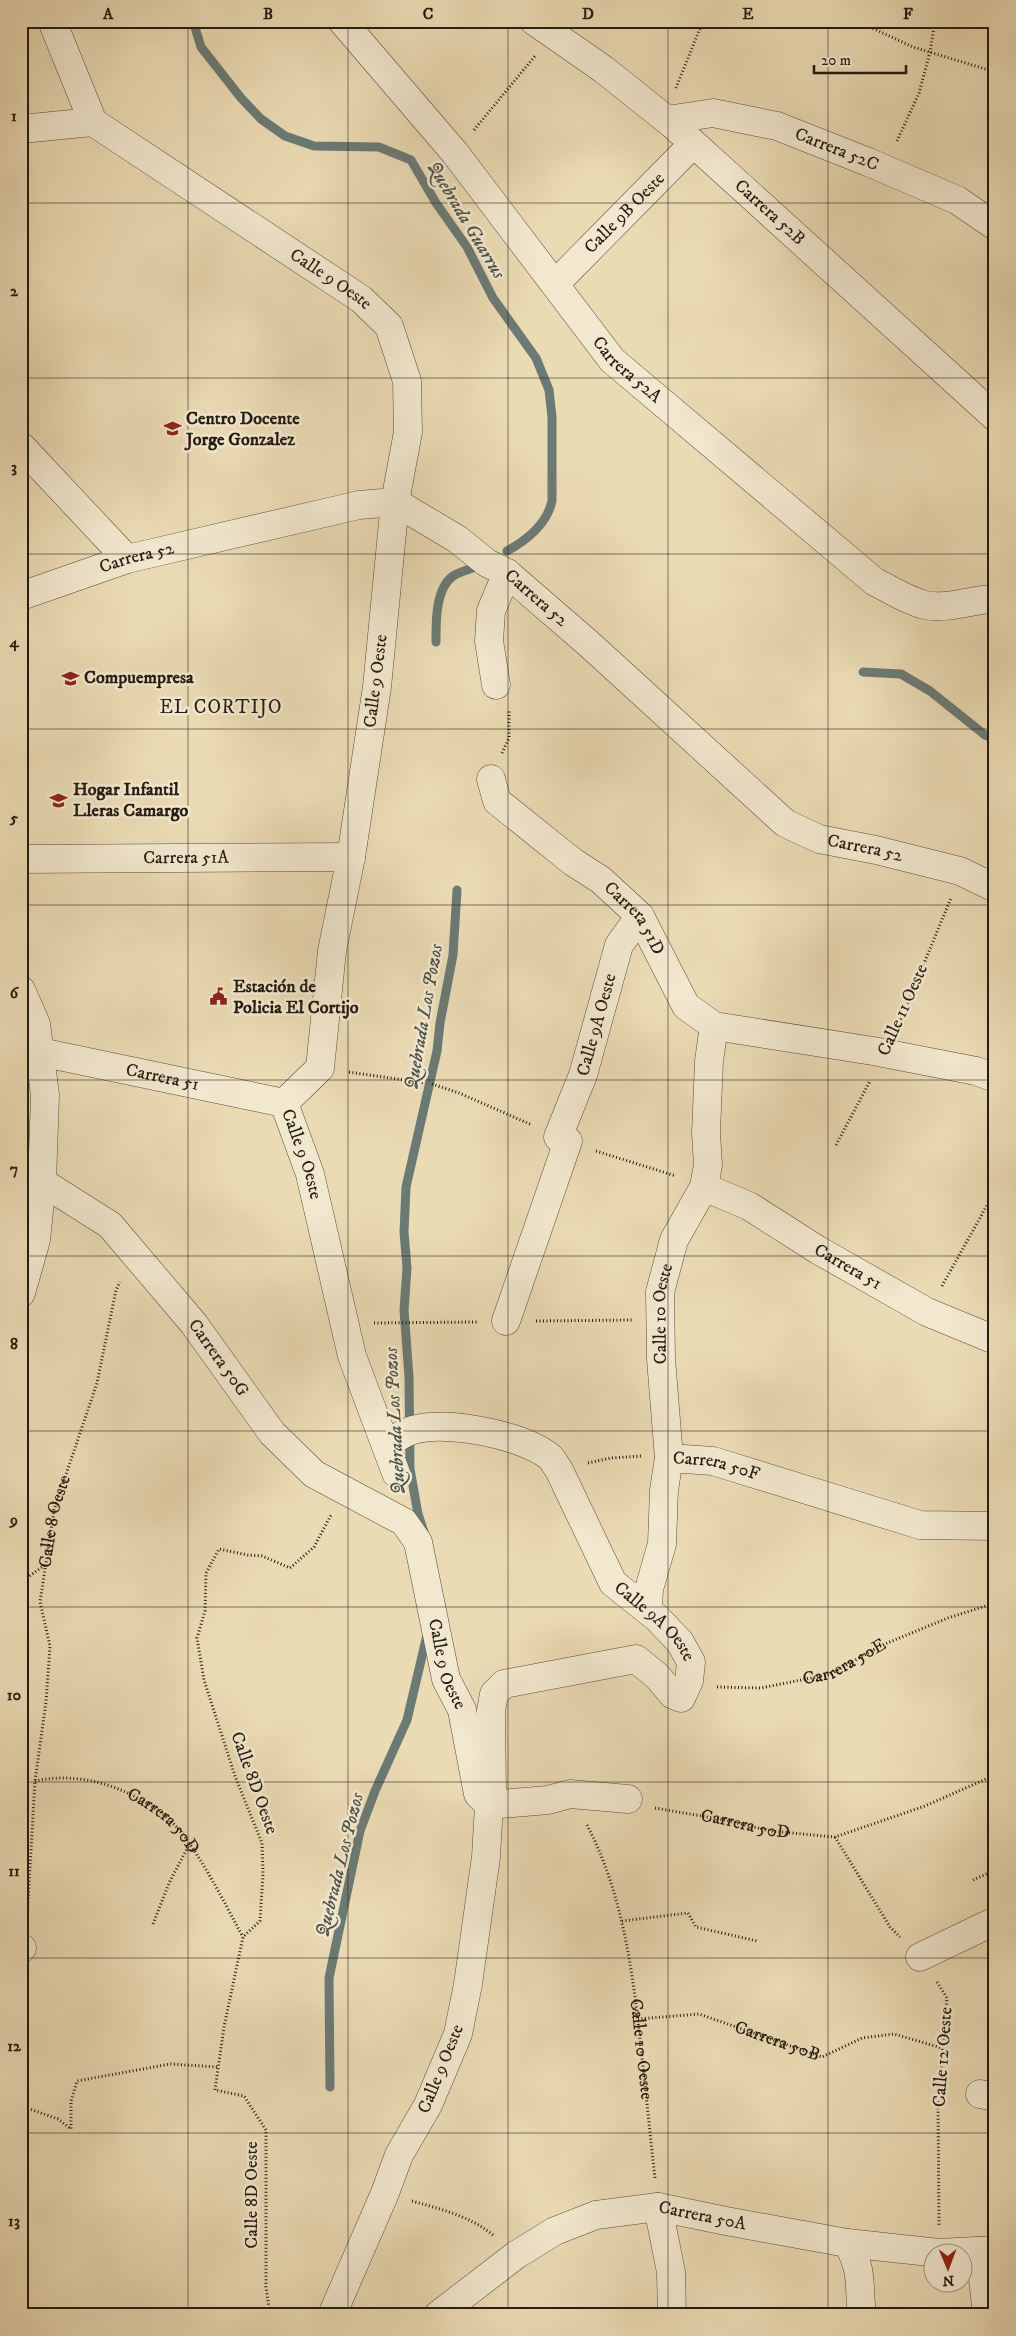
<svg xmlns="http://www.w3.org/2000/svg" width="1016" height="2336" font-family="'IM FELL DW Pica',serif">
<rect width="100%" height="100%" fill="#ebdbb5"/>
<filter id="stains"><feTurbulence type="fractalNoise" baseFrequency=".004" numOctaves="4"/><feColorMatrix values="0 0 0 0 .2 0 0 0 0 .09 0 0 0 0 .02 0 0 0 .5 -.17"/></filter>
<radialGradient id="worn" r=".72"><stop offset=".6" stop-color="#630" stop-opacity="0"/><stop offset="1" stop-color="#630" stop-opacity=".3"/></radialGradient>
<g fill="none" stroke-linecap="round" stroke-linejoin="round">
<!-- stream -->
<g stroke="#6b7a75" stroke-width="9">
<path d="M193 21 201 47 241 98 261 119 285 136 314 146 379 147 411 160 436 203 467 247 493 298 536 358 549 390 552 417V501C547 524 527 540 507 551"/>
<path d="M436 642C436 623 435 589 453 576 459 572 468 570 475 567"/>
<polyline points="863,672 901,674 930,691 985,735 995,739"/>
<polyline points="424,1532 418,1514 410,1469 409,1377 404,1310 407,1268 404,1232 406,1187 437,1051 440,1023 453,955 457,890"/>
<polyline points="330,2087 329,1978 353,1864 360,1831 375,1791 407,1720 427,1635"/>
</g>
<defs>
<g id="minor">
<path id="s7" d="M52 21 93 122 361 299 389 326 407 381 408 432 395 502 377 687 351 857 332 951 320 1068 284 1103 310 1174 352 1356 396 1473"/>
<path id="s8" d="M342 21 455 153 612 360 875 582C890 589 908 601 925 605 947 610 972 599 995 599"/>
<path id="s9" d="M534 21 603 69 672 124 995 417"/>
<path id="s10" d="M667 120 713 113 777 126 868 162 957 200 995 226"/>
<polyline points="21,129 93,122"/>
<path id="s11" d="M556 283 693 144"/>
<polyline points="21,446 127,559"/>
<path id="s12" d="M21 596 127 559 359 505 395 502 457 539 487 563 507 573 589 644 785 823 819 839 876 850 960 871 995 888"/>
<polyline points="496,685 489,641 491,611 507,573"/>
<path id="s13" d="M491 779 497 801 573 862 601 880 640 916 686 1006 714 1026 873 1051 976 1071 995 1078"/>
<path id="s14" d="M21 859 351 857"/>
<polyline points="21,990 36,1024 45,1095 42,1182 36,1240 21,1293"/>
<path id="s15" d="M40 1052 284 1103"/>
<path id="s16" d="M558 1137 583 1075 619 945 640 916"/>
<path id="s17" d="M42 1182 110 1225 194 1324 272 1433 314 1474 404 1522 418 1542 446 1679 462 1710 478 1794 489 1805 486 1857 468 1984 458 2034 428 2105 399 2155 385 2193 332 2315"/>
<path id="s18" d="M704 1187 749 1206 818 1250 927 1312 995 1340"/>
<polyline points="506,1321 568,1141"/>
<path id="s19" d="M386 1445C394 1440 404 1432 413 1430 447 1420 523 1435 550 1457 553 1460 556 1466 559 1470L613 1583 657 1618 680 1642 691 1662 689 1681 681 1698 673 1695 657 1676 636 1659 504 1684 494 1694 491 1711 492 1792 489 1805 548 1800 570 1794 628 1799"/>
<path id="s20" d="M669 1458 713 1461 920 1525 995 1526"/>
<path id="s21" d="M648 1609 649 1589 662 1544 664 1490 669 1458 661 1359 660 1292 674 1240 704 1187 708 1165 706 1133 709 1061 714 1026"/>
<polyline points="21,1949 22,1948"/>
<polyline points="920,1957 995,1921"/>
<polyline points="980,2094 995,2097"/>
<polyline points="658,2207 671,2272 672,2315"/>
<path d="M847 2243C864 2272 858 2284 862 2315"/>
<polyline points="980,2251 987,2315"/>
<path id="s22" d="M438 2315 516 2255 555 2231 596 2215 658 2207 726 2221 847 2243 939 2253 995 2250"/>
</g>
</defs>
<!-- minor casing -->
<use href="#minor" stroke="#564b3a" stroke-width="29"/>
<!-- path -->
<g stroke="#241b11" stroke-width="3" stroke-dasharray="1 2.5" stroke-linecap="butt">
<polyline points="857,21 913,47 995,72"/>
<polyline points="676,88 703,21"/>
<polyline points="474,130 535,56"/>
<polyline points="897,141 919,93 930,52 935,21"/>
<polyline points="502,753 509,738 509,711"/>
<polyline points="898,1026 951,898"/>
<polyline points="349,1072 425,1083"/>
<polyline points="432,1084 459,1093 532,1125"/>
<polyline points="836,1145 870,1081"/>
<polyline points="596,1151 676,1176"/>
<polyline points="942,1286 995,1191"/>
<polyline points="536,1321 632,1320"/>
<polyline points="374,1323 477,1322"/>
<polyline points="588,1463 611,1458 641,1456"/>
<polyline points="21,1582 45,1565"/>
<path id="s1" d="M717 1687 761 1688 831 1674 880 1646 948 1618 995 1603"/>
<path id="s2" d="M35 1781C80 1771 128 1787 164 1815 193 1837 225 1905 243 1937"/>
<path id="s3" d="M655 1808 725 1820 770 1831 835 1837 925 1806 995 1775"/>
<path id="s4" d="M587 1825C623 1894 633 1973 641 2049 646 2092 650 2135 655 2178"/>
<polyline points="835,1837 890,1927 900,1937"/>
<polyline points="973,1880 995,1870"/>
<path id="s5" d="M27 1920 35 1781 46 1702 50 1646 40 1602 54 1510 97 1383 116 1290 120 1282"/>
<polyline points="622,1921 688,1913 696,1927 757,1941"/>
<polyline points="153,1924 169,1883 189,1845"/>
<polyline points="937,1982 947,1998 938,2101 939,2225"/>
<path id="s6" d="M638 2019 699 2014 822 2057 862 2038 894 2034 942 2048"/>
<polyline points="21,2106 58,2119 71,2129 71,2101 77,2081 170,2064 218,2067"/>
<path d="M412 2201C440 2209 470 2216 493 2235"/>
<polyline points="270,2315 266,2287 266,2130 244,2096 215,2090 224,2027 243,1937 260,1921 263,1874 262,1843 235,1776 204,1680 197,1638 205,1611 206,1573 219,1549 248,1555 262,1556 290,1568 314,1547 331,1515"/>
</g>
<!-- minor -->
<use href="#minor" stroke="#f2e8cf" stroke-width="28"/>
</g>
<!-- grid -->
<path fill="none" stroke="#241b11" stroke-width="1" stroke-opacity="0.55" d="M188 21V2315M348 21V2315M508 21V2315M668 21V2315M828 21V2315M21 203H995M21 378H995M21 554H995M21 729H995M21 905H995M21 1080H995M21 1256H995M21 1431H995M21 1607H995M21 1782H995M21 1958H995M21 2133H995"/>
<!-- icons -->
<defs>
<symbol id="school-bare" viewBox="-9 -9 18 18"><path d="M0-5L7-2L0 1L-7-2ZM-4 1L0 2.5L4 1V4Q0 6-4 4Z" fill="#8f2418" stroke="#f2e8cf" stroke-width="2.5" paint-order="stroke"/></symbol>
<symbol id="civic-bare" viewBox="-9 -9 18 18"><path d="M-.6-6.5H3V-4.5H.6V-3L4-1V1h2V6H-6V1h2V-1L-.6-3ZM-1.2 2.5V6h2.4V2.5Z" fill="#8f2418" stroke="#f2e8cf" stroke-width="2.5" paint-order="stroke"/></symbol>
</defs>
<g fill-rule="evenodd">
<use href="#school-bare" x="160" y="416" width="25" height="25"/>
<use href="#school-bare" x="58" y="666" width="25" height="25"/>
<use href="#school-bare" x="46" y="788" width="25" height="25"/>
<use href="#civic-bare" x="206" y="984" width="25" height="25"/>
</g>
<g text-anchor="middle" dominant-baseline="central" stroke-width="5" stroke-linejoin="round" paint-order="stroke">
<!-- street labels -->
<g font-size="18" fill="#241b11" stroke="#f2e8cf">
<text stroke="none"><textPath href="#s10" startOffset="176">Carrera 52C</textPath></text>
<text stroke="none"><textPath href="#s11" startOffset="98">Calle 9B Oeste</textPath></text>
<text stroke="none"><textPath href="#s9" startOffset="304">Carrera 52B</textPath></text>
<text stroke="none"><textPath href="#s7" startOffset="394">Calle 9 Oeste</textPath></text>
<text stroke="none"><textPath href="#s8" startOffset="451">Carrera 52A</textPath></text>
<text stroke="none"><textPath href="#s12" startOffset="122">Carrera 52</textPath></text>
<text stroke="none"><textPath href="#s12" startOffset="558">Carrera 52</textPath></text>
<text transform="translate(376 681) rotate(-83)">Calle 9 Oeste</text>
<text stroke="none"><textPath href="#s12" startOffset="978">Carrera 52</textPath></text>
<text stroke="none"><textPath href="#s14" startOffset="165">Carrera 51A</textPath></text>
<text stroke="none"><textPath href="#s13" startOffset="205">Carrera 51D</textPath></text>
<text transform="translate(903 1010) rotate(-66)">Calle 11 Oeste</text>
<text stroke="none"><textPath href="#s16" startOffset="119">Calle 9A Oeste</textPath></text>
<text stroke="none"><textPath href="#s15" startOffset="125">Carrera 51</textPath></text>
<text stroke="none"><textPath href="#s7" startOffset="1325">Calle 9 Oeste</textPath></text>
<text stroke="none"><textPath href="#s18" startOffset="165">Carrera 51</textPath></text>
<text stroke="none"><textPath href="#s21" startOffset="298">Calle 10 Oeste</textPath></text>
<text stroke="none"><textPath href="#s17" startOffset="252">Carrera 50G</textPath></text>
<text stroke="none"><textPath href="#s20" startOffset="48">Carrera 50F</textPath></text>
<text stroke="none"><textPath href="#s5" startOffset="402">Calle 8 Oeste</textPath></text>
<text stroke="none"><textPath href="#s19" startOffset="372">Calle 9A Oeste</textPath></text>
<text stroke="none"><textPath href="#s1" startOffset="132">Carrera 50E</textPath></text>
<text stroke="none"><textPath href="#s17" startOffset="655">Calle 9 Oeste</textPath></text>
<text transform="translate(254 1783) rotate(70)">Calle 8D Oeste</text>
<text stroke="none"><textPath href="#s3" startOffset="92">Carrera 50D</textPath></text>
<text stroke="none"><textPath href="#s2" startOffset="141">Carrera 50D</textPath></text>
<text stroke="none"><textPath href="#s6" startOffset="144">Carrera 50B</textPath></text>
<text stroke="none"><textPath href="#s4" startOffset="232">Calle 10 Oeste</textPath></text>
<text transform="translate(943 2057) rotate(-86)">Calle 12 Oeste</text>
<text transform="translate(441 2069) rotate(-68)">Calle 9 Oeste</text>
<text transform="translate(252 2195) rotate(-90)">Calle 8D Oeste</text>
<text stroke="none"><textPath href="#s22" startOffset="296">Carrera 50A</textPath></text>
</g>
<!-- poi labels -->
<g font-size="18" font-weight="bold" fill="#241b11" stroke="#f2e8cf" text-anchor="start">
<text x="186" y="419">Centro Docente<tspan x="186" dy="21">Jorge Gonzalez</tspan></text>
<text x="84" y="678">Compuempresa</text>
<text x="73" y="790">Hogar Infantil<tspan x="73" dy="21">Lleras Camargo</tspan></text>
<text x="233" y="987">Estación de<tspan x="233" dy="21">Policia El Cortijo</tspan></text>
</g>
<!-- water labels -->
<g font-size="19" font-style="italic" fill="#4e524b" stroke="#f2e8cf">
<text transform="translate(466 220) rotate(59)">Quebrada Guarrus</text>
<text transform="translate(424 1017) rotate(-80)">Quebrada Los Pozos</text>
<text transform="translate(395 1421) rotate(-93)">Quebrada Los Pozos</text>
<text transform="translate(340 1865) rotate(-76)">Quebrada Los Pozos</text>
</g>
<!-- neighbourhood labels -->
<g font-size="19" letter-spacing="1" fill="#241b11" stroke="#f2e8cf">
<text x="221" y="707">EL CORTIJO</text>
</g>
</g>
<!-- margin -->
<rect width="1016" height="2336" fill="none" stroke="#ebdbb5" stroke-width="55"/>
<!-- north arrow -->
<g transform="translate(948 2268) rotate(179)"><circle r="24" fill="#f2e8cf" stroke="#a09683"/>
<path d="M0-4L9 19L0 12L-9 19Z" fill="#8f2418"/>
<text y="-8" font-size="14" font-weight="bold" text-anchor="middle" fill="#241b11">N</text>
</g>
<!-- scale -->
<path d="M814 65v8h92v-8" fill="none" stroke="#241b11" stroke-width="2.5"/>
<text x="821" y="65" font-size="15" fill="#241b11" stroke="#f2e8cf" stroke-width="4" paint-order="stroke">20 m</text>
<rect x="28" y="28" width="960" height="2280" fill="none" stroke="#241b11" stroke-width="2"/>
<g font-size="16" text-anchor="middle" font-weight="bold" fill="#241b11">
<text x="108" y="19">A</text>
<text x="268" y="19">B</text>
<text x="428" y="19">C</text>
<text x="588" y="19">D</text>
<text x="748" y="19">E</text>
<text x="908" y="19">F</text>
<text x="14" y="121">1</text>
<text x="14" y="296">2</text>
<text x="14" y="472">3</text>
<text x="14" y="647">4</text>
<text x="14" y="823">5</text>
<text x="14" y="998">6</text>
<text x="14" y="1174">7</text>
<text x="14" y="1349">8</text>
<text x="14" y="1525">9</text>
<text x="14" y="1700">10</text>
<text x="14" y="1876">11</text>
<text x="14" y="2051">12</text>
<text x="14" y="2226">13</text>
</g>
<rect width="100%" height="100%" filter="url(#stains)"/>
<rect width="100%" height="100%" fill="url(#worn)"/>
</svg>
